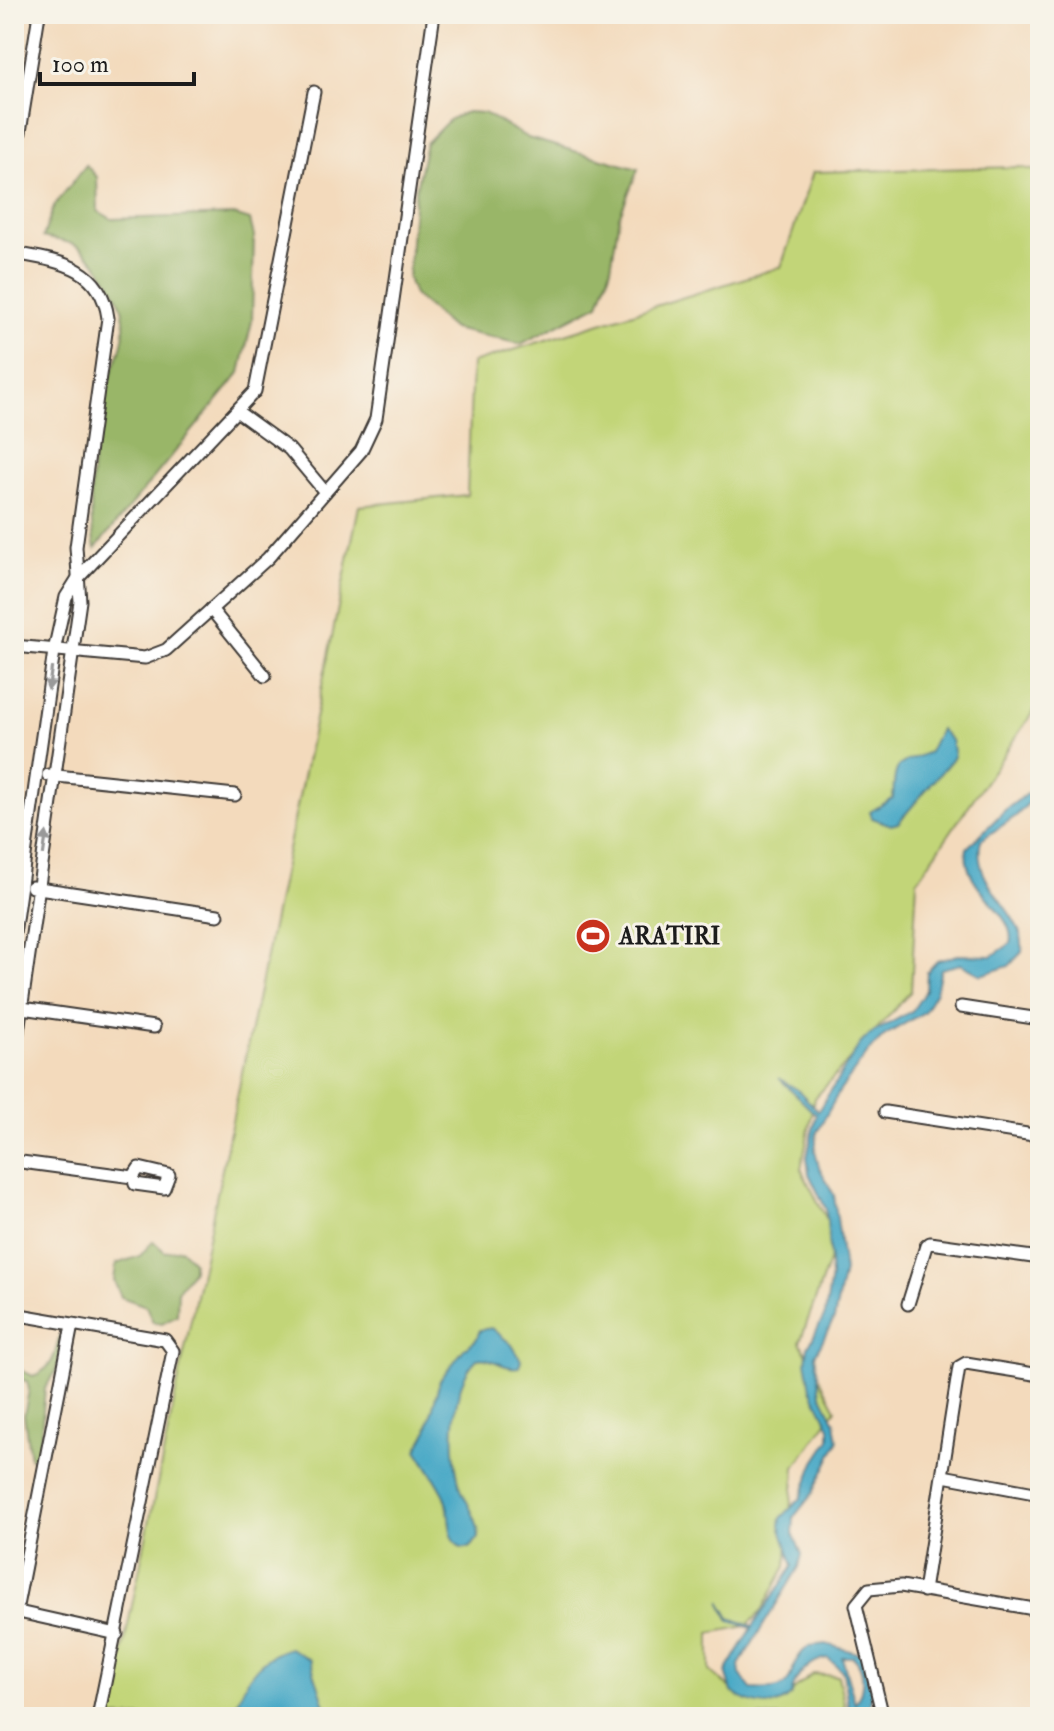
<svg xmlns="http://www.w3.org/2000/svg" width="1054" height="1731" font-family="'IM FELL Double Pica',serif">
<rect width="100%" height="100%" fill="#f7f3e8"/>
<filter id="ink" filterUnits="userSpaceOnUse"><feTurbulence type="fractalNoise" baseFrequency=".0125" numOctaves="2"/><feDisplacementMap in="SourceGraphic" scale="16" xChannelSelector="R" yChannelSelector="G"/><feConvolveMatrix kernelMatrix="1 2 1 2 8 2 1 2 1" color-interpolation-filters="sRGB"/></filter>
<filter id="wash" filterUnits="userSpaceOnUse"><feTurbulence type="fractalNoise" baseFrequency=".006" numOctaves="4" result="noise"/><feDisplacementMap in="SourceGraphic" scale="32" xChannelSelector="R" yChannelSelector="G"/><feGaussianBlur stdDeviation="1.8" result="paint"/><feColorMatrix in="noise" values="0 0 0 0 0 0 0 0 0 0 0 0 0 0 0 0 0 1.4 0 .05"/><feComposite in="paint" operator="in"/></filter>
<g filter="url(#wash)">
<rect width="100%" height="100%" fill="#f3dabc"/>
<!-- green -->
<polygon fill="#c2d578" stroke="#6f784a" stroke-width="2" points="1019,167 1040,172 1040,702 917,881 911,991 815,1098 801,1169 837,1239 800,1342 836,1409 795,1467 786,1566 761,1612 746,1626 710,1633 710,1671 732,1690 790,1693 813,1674 838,1676 847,1717 109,1717 359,506 467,495 472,363 781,267 813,172"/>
<!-- forest -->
<g fill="#99b668" stroke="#5a6942" stroke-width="2">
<polygon points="467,112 484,113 528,138 638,169 619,217 611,268 599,304 521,344 453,329 414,295 408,278 415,193 426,143 450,119"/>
<path d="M86 165 97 177 98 211 112 219 234 215 250 220 254 236 252 321 240 373 95 549C86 496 93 435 108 384 115 361 126 345 124 319 122 294 98 262 79 247 70 241 53 240 43 237L54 206Z"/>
<polygon points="153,1241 165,1252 181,1249 193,1261 193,1270 178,1290 177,1315 162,1323 153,1322 146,1306 121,1297 114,1281 116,1264 140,1256"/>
<path d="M67 1332 55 1373 45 1388 40 1447 38 1455 30 1459 24 1415 29 1390 27 1381 14 1378V1367L33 1376C54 1368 55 1354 60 1335Z"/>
</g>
<!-- water -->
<g fill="#47a8c6" stroke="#326271" stroke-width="2" fill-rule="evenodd">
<path d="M940 729 951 740 954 757 898 823 891 825 872 818 870 812 893 798C895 760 896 766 929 752Z"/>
<path d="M1040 784V791L1016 816 981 840C969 887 1027 912 1022 952L1009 966 981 975 961 964 941 969 936 992 924 1012 884 1036 869 1051 839 1092 817 1132 815 1150 819 1167 834 1195 844 1271 834 1319 815 1355 821 1394 835 1422 838 1441 813 1493 794 1517 793 1533 802 1554 799 1567 739 1665 740 1674 751 1689C807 1693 779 1670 809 1646L826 1644 861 1654 872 1694 867 1717H850L843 1672 828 1658C811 1660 793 1677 792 1694 776 1712 749 1705 732 1692L726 1672 752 1628 730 1621 720 1601 730 1618 753 1626 793 1566 780 1526 781 1518 801 1498 815 1462 830 1439V1427L811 1389 806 1361 808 1347 825 1315 831 1276 826 1209 809 1174 807 1157 816 1115 779 1078 798 1090 818 1111 860 1044 870 1034 912 1011 926 990 927 972 937 961 958 955 992 956 1010 944C1018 914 960 888 967 848L1005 810ZM842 1657H853C866 1668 864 1691 855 1703Z"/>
<path d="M492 1328 512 1345 521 1360 519 1367C503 1370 493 1356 477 1359 449 1386 449 1457 462 1491 469 1508 479 1520 479 1538L469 1548H461C444 1534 453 1511 444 1494 436 1479 426 1464 417 1450L426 1434 440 1380 465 1348 476 1340 480 1330Z"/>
<path d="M290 1648 310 1660 329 1717H232C243 1683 255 1658 290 1648Z"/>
</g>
</g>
<g filter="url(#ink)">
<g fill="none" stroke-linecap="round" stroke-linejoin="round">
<defs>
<g id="minor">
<polyline points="14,169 39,14"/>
<path d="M14 253C57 261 101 265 108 318L76 547 80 601 14 1059"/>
<polyline points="238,412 289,449 325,492"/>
<polyline points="211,609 265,676"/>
<polyline points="14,646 145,658 166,650 268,558 361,451 376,419 434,14"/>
<polyline points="48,775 235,795"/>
<polyline points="32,887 218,915"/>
<polyline points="14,934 54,651 66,597 78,578 255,391 314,92"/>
<polyline points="15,1007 154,1027"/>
<polyline points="961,1007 1040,1019"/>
<polyline points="885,1112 1040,1136"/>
<polyline points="14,1161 133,1177 135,1184 164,1188 169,1175 139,1168 133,1177"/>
<polyline points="908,1304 926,1246 930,1243 1040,1258"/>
<polyline points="14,1314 165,1340 173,1351 98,1717"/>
<polyline points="943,1476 1040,1494"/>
<polyline points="924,1591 959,1367 966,1363 1040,1375"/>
<polyline points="14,1611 117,1634"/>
<polyline points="16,1611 72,1325"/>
<polyline points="883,1717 856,1605 869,1589 901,1586 1040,1610"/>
</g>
</defs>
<!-- minor casing -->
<use href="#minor" stroke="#3c3834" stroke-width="15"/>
<!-- minor -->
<use href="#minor" stroke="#fff" stroke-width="11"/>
</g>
<!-- one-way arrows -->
<defs><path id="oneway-solid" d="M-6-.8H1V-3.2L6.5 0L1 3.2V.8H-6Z" transform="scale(2)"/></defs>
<g fill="#999">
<use href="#oneway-solid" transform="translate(50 679) rotate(98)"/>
<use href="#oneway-solid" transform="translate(45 843) rotate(-82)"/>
</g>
</g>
<!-- icons -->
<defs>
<symbol id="stadium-disc" viewBox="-11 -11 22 22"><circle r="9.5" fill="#c8321e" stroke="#f7f3e8"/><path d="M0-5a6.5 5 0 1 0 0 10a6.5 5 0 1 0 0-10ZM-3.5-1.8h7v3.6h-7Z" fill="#fff"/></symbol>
</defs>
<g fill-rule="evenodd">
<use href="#stadium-disc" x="573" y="916" width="40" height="40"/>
</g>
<g text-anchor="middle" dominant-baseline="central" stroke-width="6" stroke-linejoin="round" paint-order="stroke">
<!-- poi labels -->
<g font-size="24" font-weight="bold" fill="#1c1c1c" stroke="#f7f3e8" text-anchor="start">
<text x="619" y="936">ARATIRI</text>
</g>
</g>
<!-- margin -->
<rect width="1054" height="1731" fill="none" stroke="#f7f3e8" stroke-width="48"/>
<!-- scale -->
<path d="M40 72v12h154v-12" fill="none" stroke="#1c1c1c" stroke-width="4"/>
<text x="52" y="72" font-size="24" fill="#1c1c1c" stroke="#f7f3e8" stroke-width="6" paint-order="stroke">100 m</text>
</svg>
